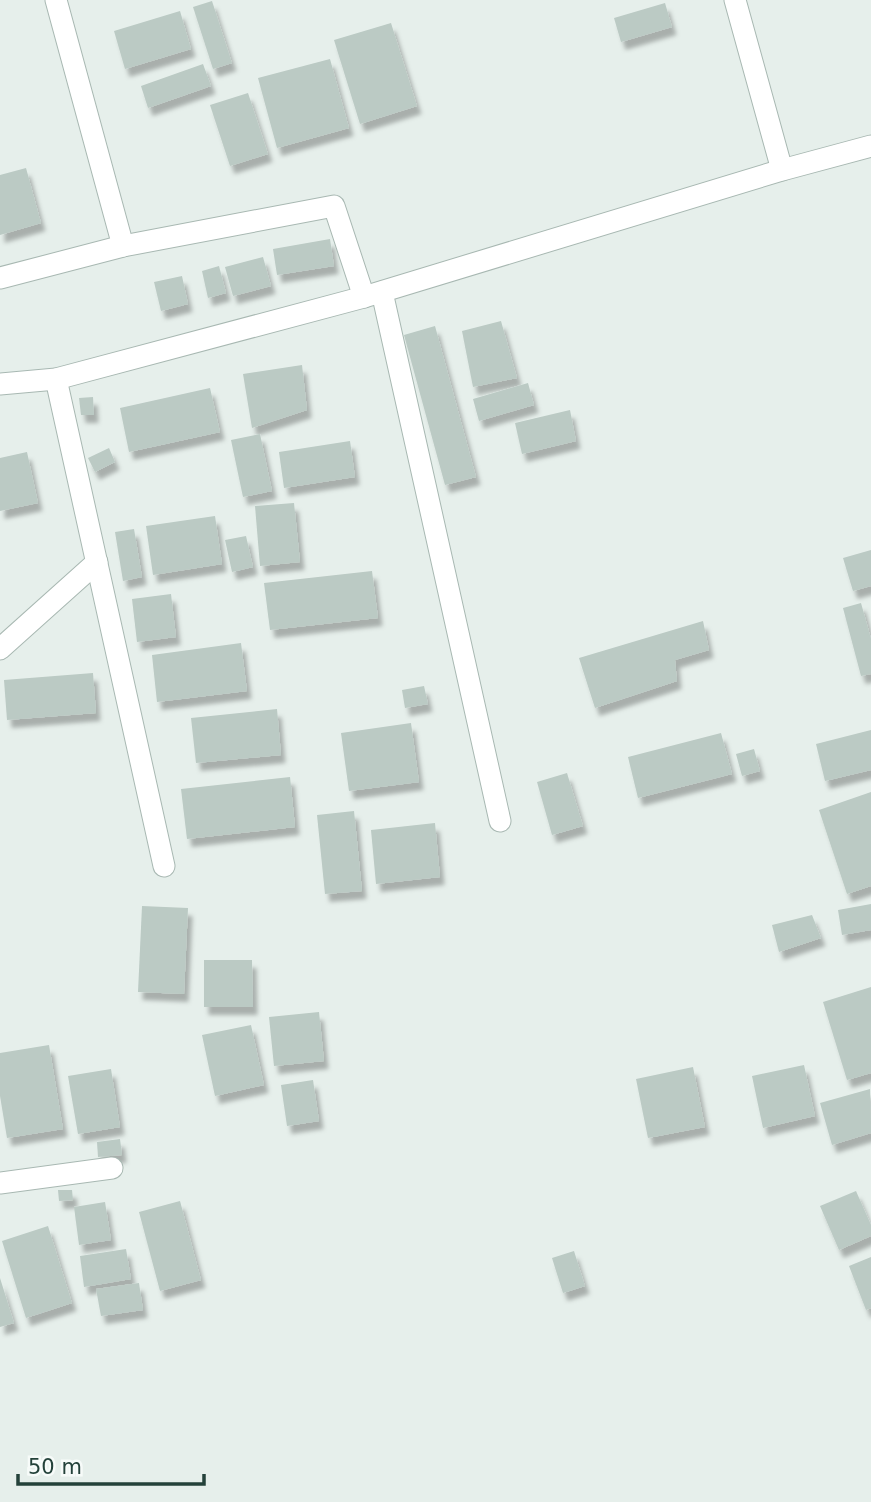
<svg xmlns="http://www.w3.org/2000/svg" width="871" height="1502" font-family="'DejaVu Sans',sans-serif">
<defs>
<filter id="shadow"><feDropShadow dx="4.5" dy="8" stdDeviation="2" flood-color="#0004"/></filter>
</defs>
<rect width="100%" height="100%" fill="#e6efeb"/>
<!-- building -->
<g fill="#bbcac4" filter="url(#shadow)">
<polygon points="212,1 232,63 213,69 193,7"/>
<polygon points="665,3 672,27 621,42 614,18"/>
<polygon points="180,11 191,49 125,69 114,31"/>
<polygon points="391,23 417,106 360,124 334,40"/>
<polygon points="330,59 349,128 277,148 258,78"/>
<polygon points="203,64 211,86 148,108 141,86"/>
<polygon points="248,93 268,154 230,166 210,105"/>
<polygon points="26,168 41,223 0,235 0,175"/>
<polygon points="330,239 334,266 277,275 273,249"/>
<polygon points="263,257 271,286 233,296 225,267"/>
<polygon points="219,266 226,293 208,298 202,271"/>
<polygon points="182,276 188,304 161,311 154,282"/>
<polygon points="501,321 517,378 473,387 462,331"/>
<polygon points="435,326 476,477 445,485 404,335"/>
<polygon points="302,365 307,410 252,428 243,374"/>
<polygon points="528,383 534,405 479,421 473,399"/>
<polygon points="210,388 220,432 129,452 120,408"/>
<polygon points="93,397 94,415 81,415 79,398"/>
<polygon points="570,410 576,441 522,454 515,423"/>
<polygon points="260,434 272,491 243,497 231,440"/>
<polygon points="350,441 355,477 284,488 279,452"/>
<polygon points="109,448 115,462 95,472 88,458"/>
<polygon points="27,452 38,503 0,511 0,458"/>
<polygon points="294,503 300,562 260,566 255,506"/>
<polygon points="215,516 222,564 153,575 146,526"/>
<polygon points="134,529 142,577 123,581 115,532"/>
<polygon points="246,536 253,567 232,572 225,540"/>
<polygon points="871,550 871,586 853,591 843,558"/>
<polygon points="372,571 378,618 270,630 264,583"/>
<polygon points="171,594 176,637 137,642 132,599"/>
<polygon points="861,603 871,639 871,674 861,676 843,608"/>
<polygon points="703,621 709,650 675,660 677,681 595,708 579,658"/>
<polygon points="241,643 247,691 157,702 152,655"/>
<polygon points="93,673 96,713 7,720 4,680"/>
<polygon points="424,686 428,704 405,708 402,690"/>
<polygon points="277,709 281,755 196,763 191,718"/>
<polygon points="411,723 419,782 349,791 341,733"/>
<polygon points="871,730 871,770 825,781 816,744"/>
<polygon points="721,733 732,774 638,798 628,757"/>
<polygon points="754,749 760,771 742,776 736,754"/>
<polygon points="567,773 583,826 552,835 537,782"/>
<polygon points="290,777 295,827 187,839 181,789"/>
<polygon points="871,792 871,886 847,894 819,810"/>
<polygon points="354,811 362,891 325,894 317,815"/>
<polygon points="435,823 440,877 376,884 371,830"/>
<polygon points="871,904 871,930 842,935 838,910"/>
<polygon points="142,906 188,908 184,994 138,992"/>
<polygon points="812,915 821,938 779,952 772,925"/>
<polygon points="204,960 252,960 253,1007 204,1007"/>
<polygon points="871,987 871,1073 847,1080 823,1002"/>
<polygon points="319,1012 324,1061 274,1066 269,1017"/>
<polygon points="251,1025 264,1085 215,1096 202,1035"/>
<polygon points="49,1045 63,1129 7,1138 0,1096 0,1053"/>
<polygon points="804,1065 815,1116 763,1128 752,1076"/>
<polygon points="693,1067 705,1127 648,1138 636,1079"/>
<polygon points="111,1069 120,1127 78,1134 68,1076"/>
<polygon points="313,1080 319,1121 287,1126 281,1085"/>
<polygon points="870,1089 871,1133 832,1145 820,1103"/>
<polygon points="120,1139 122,1155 98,1157 97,1142"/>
<polygon points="58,1190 72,1190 73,1200 59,1201"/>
<polygon points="856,1191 871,1225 871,1236 839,1250 820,1206"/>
<polygon points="180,1201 201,1280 160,1291 139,1212"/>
<polygon points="105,1202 111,1240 79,1245 74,1207"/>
<polygon points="48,1226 72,1303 26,1318 2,1241"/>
<polygon points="126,1249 131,1279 84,1287 80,1256"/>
<polygon points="574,1251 585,1286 563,1293 552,1258"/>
<polygon points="871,1257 871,1308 866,1310 849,1266"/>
<polygon points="0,1278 14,1323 0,1327"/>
<polygon points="139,1283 143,1310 101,1316 96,1289"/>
</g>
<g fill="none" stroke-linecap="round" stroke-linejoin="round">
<defs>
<g id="street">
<polyline points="56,0 123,246"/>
<polyline points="735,0 782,170"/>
<polyline points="0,278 123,246 334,206 364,297"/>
<polyline points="382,292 500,821"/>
<polyline points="56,379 164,866"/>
<polyline points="0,384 56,379 364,297 782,170 871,146"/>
<polyline points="0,649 97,562"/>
<polyline points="0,1183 112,1168"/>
</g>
</defs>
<!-- street casing -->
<use href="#street" stroke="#a8b8b2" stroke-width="23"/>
<!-- street -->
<use href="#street" stroke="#fff" stroke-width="21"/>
</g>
<!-- scale -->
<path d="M18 1474v10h186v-10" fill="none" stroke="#24423a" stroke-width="3.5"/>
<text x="28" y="1474" font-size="21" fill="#24423a" stroke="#f7fbf9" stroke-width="5" paint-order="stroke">50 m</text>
</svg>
